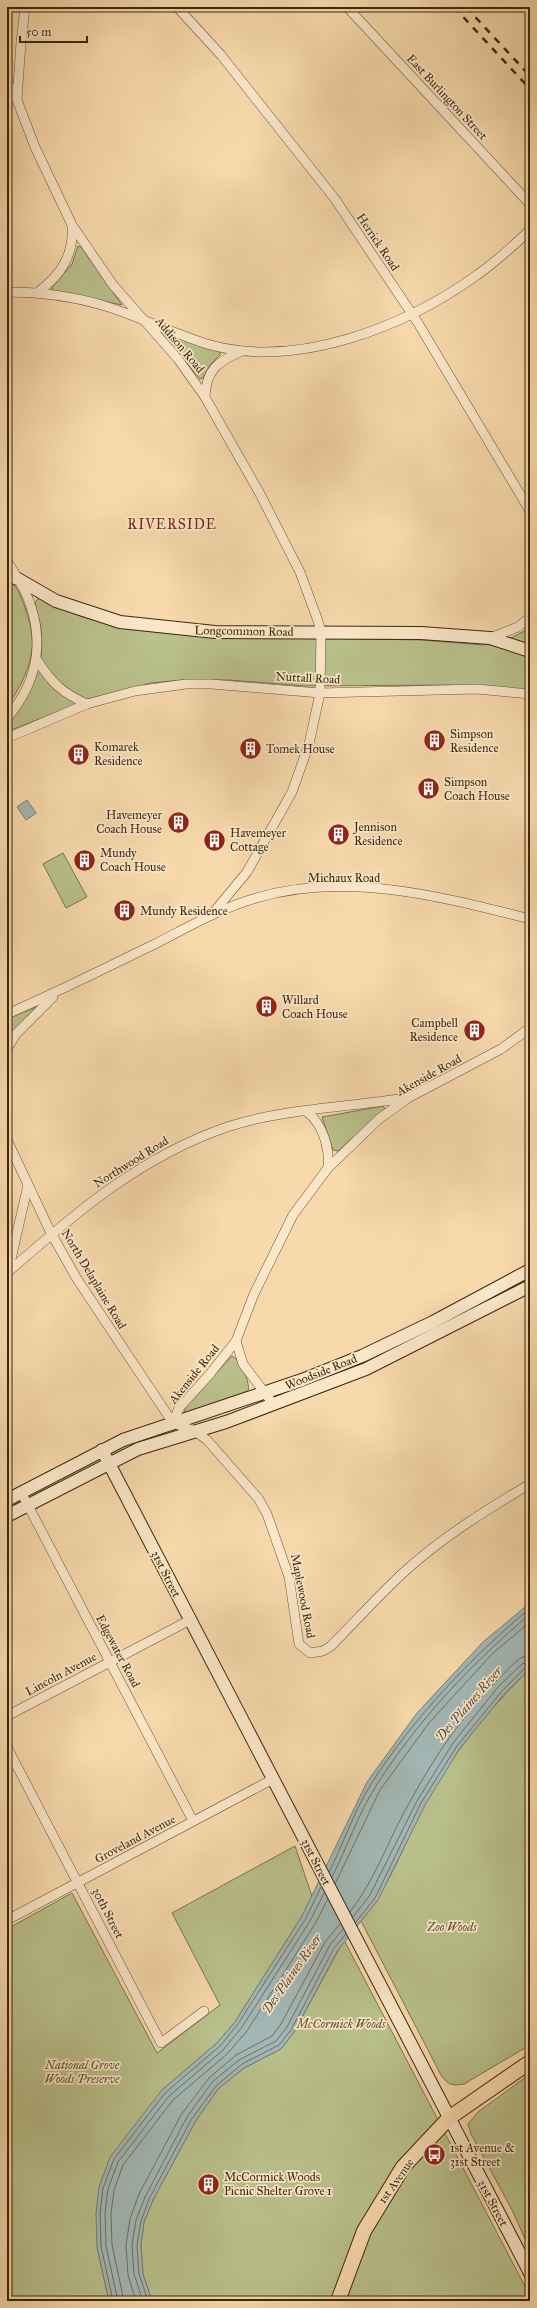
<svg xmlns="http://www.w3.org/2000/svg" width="537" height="2308" font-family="'IM FELL Great Primer',serif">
<rect width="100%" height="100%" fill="#f7d9ab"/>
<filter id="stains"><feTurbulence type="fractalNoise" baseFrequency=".005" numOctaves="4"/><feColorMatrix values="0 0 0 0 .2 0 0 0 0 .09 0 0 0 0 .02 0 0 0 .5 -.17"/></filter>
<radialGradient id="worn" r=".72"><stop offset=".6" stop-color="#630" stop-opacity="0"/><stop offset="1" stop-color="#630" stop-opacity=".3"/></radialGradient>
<!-- green -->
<g fill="#b9c08b" stroke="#7a744c">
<polygon points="78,246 81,247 122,305 52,290 52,287 72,264"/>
<polygon points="160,331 220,352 220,355 210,365 203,378 200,379"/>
<path d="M7 581C18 585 20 595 24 605 41 649 30 670 7 708Z"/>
<path d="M39 598 80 616 118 627 196 636 421 640 484 645 513 637 530 628V690L446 685 304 686 229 680H182L151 683 92 698 9 731 7 727C28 692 46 673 41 629 40 620 36 611 35 602Z"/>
<polygon points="63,853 87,897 66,908 43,864"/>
<polygon points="36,1007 7,1039 7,1019"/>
<polygon points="383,1106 385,1109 338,1151 333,1150 322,1117"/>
<path d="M232 1356C240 1359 251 1384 248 1391L184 1413 186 1406Z"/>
<path d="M530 1669V2045L464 2084C452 2086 448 2085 441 2075L361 1921C389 1887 404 1845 424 1806 451 1755 489 1709 530 1669Z"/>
<polygon points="295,1846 312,1896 302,1916 235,2022 217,2043 162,2090 97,2247 109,2301 7,2301 7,1929 72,1893 157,2053 220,2005 172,1913"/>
<polygon points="344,1940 530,2296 530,2301 152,2301 143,2274 141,2245 144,2222 153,2200 195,2122 218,2089 244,2068 281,2049 294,2032"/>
<polygon points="530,2074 530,2250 512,2210 471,2134 468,2124 478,2112"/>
</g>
<!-- water -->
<g fill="#a2b7b5" stroke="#797d72">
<polygon points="27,800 36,813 26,820 17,807"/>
<polygon points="530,1603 530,1669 505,1693 460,1748 425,1805 378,1900 338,1950 294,2032 281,2049 244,2068 218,2089 195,2122 153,2200 144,2222 141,2245 143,2274 152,2301 109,2301 97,2247 96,2213 99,2187 110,2157 162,2090 217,2043 235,2022 302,1916 367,1782 417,1713 483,1642"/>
</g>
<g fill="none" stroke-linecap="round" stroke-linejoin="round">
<!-- shore -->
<g stroke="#6f6f62" stroke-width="1">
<path d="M329 1872C344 1843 354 1811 371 1784 414 1717 470 1659 530 1608"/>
<path d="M332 1877C347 1848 358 1814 376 1786 417 1721 471 1664 530 1614"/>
<polyline points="335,1884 380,1790 429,1723 493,1653 530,1622"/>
<path d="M350 1912C377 1877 390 1835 412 1798 436 1754 466 1711 501 1676 510 1668 518 1656 530 1655"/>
<polyline points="353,1917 370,1895 417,1801 453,1743 498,1687 522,1664 530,1661"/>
<polyline points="356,1922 375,1898 421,1803 457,1746 502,1691 526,1667 530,1666"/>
<polyline points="113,2301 101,2246 100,2213 103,2188 114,2159 165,2093 220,2046 238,2024 306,1918 321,1887"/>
<polyline points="118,2301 106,2246 105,2213 108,2189 118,2162 169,2096 223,2050 242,2027 310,1921 324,1893"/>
<polyline points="124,2301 112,2245 111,2213 114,2190 123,2165 173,2100 227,2054 247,2031 315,1924 328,1899"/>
<polyline points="136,2301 128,2275 126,2245 130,2219 139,2194 181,2115 209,2078 236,2055 272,2036 281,2024 325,1942 340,1924"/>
<polyline points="143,2301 134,2274 132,2245 136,2220 145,2197 187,2117 212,2082 239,2060 276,2041 287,2027 330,1945 343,1929"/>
<polyline points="148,2301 139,2274 137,2245 141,2221 149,2199 191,2120 216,2086 242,2064 279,2045 291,2030 334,1948 346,1934"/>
</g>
<defs>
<g id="street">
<polyline points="177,7 221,55 335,199 418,323 530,511"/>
<polyline points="347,7 530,204"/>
<polyline points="7,82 17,100 35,147 72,225 113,285 178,359 205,397 260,494 300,572 318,621 321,632 320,693 309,744 292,792 247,872 213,913"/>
<polyline points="17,100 21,42 25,7"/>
<path d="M7 292C39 292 71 296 102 305 138 316 172 333 207 344 296 370 405 327 477 275 496 262 513 246 530 230"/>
<path d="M38 292C61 275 74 255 72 226"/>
<path d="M205 397C206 369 219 361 242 351"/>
<path d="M7 561C15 574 24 587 29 601 45 644 36 684 7 718"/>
<polyline points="490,638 518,627 530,617"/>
<path d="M37 660C52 683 62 693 87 704"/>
<polyline points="7,738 87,704 135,691 186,684 211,684 320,693 477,689 530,694"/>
<path d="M7 1014C58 992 107 967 157 943 190 926 221 908 256 898 346 871 443 897 530 919"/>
<polyline points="7,1049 16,1034 53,997"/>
<path d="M307 1112C323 1124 330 1149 328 1168"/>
<polyline points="7,1140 51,1233 77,1279 173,1423"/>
<polyline points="8,1272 28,1185"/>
<path d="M7 1273C75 1213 140 1157 227 1127 281 1109 349 1107 406 1098"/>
<polyline points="236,1341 243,1364 274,1405"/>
<path d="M173 1423 195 1431 207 1440 258 1498 267 1514 289 1577 299 1644 310 1653 323 1651 331 1646C355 1622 378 1596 403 1573 441 1538 486 1510 530 1484"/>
<polyline points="173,1423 179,1408 209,1375 236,1341 254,1294 293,1215 328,1168 379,1119 408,1098 501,1049 530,1028"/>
<polyline points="21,1492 193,1821"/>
<polyline points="7,1716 190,1620"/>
<polyline points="7,1747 161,2043 204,2011"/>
<polyline points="7,1920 273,1779"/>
</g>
<g id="secondary">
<polyline points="7,575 18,579 56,601 120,622 215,632 421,633 490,638 530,651"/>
<polyline points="102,1450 530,2273"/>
<polyline points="7,1500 123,1440 302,1380 362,1356 433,1322 530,1270"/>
<polyline points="7,1516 138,1449 226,1422 366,1369 530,1286"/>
</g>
<polyline id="primary" points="338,2301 364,2231 403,2167 449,2118 530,2062"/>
</defs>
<!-- street casing -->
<use href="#street" stroke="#6b5435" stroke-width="10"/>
<!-- secondary casing -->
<use href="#secondary" stroke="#3c270e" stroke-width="14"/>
<!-- primary casing -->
<use href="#primary" stroke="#3c270e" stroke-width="16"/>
<!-- street -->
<use href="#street" stroke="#fae6c8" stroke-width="9"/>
<!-- secondary -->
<use href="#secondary" stroke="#fae6c8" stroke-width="12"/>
<!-- primary -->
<use href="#primary" stroke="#f7d9ab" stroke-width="14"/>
<!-- rail -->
<g stroke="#3c270e" stroke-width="2.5" stroke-dasharray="7 7" stroke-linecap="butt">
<polyline points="454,7 530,89"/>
<polyline points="466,7 530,76"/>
</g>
</g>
<!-- icons -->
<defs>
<symbol id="building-disc" viewBox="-11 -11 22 22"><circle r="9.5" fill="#8f2418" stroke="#fae6c8"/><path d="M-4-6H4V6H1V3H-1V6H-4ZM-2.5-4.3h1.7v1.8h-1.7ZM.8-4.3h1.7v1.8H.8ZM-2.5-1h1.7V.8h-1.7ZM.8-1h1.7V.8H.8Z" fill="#fff"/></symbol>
<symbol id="bus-disc" viewBox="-11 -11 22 22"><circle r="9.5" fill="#8f2418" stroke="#fae6c8"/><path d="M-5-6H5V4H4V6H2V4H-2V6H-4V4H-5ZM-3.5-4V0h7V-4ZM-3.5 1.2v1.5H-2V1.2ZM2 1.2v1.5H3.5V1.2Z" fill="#fff"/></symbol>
</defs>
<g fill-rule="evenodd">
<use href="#building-disc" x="422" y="728" width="25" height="25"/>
<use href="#building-disc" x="238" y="736" width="25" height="25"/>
<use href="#building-disc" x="66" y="742" width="25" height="25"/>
<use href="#building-disc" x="416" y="776" width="25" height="25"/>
<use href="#building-disc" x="166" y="810" width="25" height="25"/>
<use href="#building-disc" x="326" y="822" width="25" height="25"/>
<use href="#building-disc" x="202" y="828" width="25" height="25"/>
<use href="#building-disc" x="72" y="848" width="25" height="25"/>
<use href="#building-disc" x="112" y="898" width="25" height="25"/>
<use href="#building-disc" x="254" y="994" width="25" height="25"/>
<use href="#building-disc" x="462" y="1018" width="25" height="25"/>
<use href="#bus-disc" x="422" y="2142" width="25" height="25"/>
<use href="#building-disc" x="196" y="2172" width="25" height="25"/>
</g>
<g text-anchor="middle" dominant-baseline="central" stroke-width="3.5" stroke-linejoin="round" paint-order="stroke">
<!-- street labels -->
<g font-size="12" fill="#3c270e" stroke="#fae6c8">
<text transform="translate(447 97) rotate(47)">East Burlington Street</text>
<text transform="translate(378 242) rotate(56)">Herrick Road</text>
<text transform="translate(180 345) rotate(50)">Addison Road</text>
<text transform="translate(244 631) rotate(1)">Longcommon Road</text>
<text transform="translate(308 678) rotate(3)">Nuttall Road</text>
<text x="344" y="878">Michaux Road</text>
<text transform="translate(429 1075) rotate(-29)">Akenside Road</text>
<text transform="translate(131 1162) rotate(-32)">Northwood Road</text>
<text transform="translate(94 1279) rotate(59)">North Delaplaine Road</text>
<text transform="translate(321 1372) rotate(-22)">Woodside Road</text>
<text transform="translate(194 1374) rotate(-51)">Akenside Road</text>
<text transform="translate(166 1574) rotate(63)">31st Street</text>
<text transform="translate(303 1596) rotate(79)">Maplewood Road</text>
<text transform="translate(118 1651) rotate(62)">Edgewater Road</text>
<text transform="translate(61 1674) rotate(-28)">Lincoln Avenue</text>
<text transform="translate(135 1839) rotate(-28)">Groveland Avenue</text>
<text transform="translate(316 1862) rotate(63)">31st Street</text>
<text transform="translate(108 1913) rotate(63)">30th Street</text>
<text transform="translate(396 2181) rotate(-55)">1st Avenue</text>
<text transform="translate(493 2203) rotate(62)">31st Street</text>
</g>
<!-- poi labels -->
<g font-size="12" fill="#3c270e" stroke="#fae6c8" text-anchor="start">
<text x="450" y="734">Simpson<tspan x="450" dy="14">Residence</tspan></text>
<text x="94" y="747">Komarek<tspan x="94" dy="14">Residence</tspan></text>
<text x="266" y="749">Tomek House</text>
<text x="444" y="782">Simpson<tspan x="444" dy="14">Coach House</tspan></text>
<text x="162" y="815" text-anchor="end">Havemeyer<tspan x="162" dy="14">Coach House</tspan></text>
<text x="354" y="827">Jennison<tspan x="354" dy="14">Residence</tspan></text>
<text x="230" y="833">Havemeyer<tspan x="230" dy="14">Cottage</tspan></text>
<text x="100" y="853">Mundy<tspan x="100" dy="14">Coach House</tspan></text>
<text x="140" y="911">Mundy Residence</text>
<text x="282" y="1000">Willard<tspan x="282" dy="14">Coach House</tspan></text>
<text x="458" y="1023" text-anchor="end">Campbell<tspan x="458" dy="14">Residence</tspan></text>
<text x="450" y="2148">1st Avenue &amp;<tspan x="450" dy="14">31st Street</tspan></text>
<text x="224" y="2177">McCormick Woods<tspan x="224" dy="14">Picnic Shelter Grove 1</tspan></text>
</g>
<!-- park labels -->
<g font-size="12" font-style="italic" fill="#5b4d2d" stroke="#fae6c8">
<text x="452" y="1927">Zoo Woods</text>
<text x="341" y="2024">McCormick Woods</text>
<text x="82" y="2065">National Grove<tspan x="82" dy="14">Woods Preserve</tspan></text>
</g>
<!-- water labels -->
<g font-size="13" font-style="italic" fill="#564b38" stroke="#fae6c8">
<text transform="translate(469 1704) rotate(-49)">Des Plaines River</text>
<text transform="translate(292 1974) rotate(-55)">Des Plaines River</text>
</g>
<!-- quarter labels -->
<g font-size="14" letter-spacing="1" fill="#7a1f14" stroke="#fae6c8">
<text x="172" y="524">RIVERSIDE</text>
</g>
</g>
<!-- margin -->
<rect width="537" height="2308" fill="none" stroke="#f7d9ab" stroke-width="24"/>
<rect x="8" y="8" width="521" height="2292" fill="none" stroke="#3c270e" stroke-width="2"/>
<rect x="12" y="12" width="513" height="2284" fill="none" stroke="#3c270e"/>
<!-- scale -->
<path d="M20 36v6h67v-6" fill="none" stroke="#3c270e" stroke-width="2"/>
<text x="26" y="36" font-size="12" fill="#3c270e" stroke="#fae6c8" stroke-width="3" paint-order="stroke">50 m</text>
<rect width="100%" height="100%" filter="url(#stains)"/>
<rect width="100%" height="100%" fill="url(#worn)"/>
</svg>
